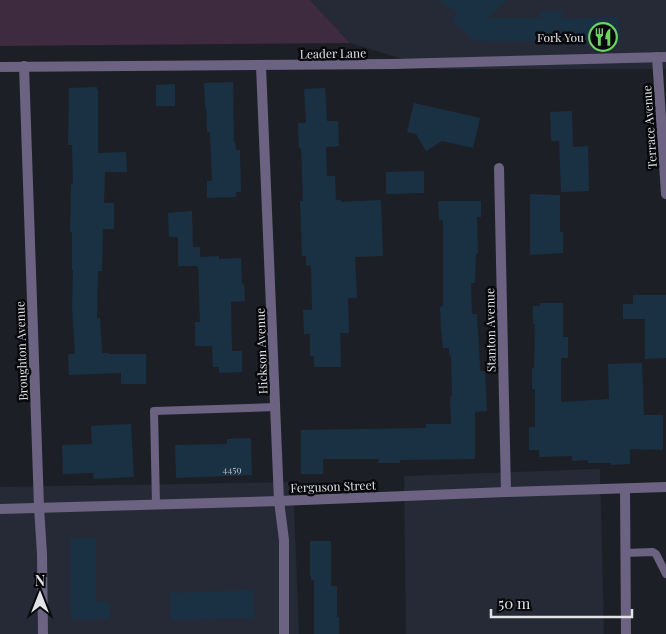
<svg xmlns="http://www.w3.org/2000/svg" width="666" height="634" font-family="'Playfair Display',serif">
<rect width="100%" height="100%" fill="#1d1f26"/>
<!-- built -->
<g fill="#262a36">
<polygon points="310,0 666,0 666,69 436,69 350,43"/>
<polygon points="600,469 604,634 406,634 404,476"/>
<polygon points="293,482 299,634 0,634 0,487"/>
</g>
<!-- green -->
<polygon fill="#3e2b40" points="0,0 310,0 350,43 0,46"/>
<!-- building -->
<g fill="#1a3144">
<polygon points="438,0 507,0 488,18 540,18 540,11 562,12 562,19 619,17 620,42 474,41 451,20 458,13"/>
<polygon points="233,82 234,142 235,142 236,150 240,150 241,192 236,192 236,197 207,198 207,181 212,181 210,132 207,132 206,107 205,107 204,83"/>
<polygon points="175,84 175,106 156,106 156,85"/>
<polygon points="97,87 97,90 98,90 98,153 126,152 127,172 105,172 104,203 114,203 114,229 103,229 102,271 98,271 97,318 100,318 102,353 109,353 109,354 146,354 146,384 121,384 121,373 69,375 68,354 75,354 72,307 73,270 72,270 72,232 70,232 71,184 73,184 72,145 68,145 69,88"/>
<polygon points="325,88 327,121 338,121 339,146 326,147 327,176 335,176 336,200 341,200 341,202 381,200 383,256 355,257 357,298 348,298 349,333 340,333 341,367 314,367 314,356 310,356 310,334 304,334 303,310 312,310 311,265 306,266 306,256 302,256 300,201 303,201 301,148 299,149 298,123 306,123 304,89"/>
<polygon points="414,103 480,118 473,148 442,141 426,151 416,134 407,132"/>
<polygon points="572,111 573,147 588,146 589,191 561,192 559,141 551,141 550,112"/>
<polygon points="424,171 424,193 386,194 386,172"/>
<polygon points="530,194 560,195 560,232 563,232 563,253 530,255"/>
<polygon points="438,201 481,201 481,217 477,217 478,254 476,254 475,283 471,283 472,314 477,314 480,366 480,371 485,371 487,411 475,412 475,459 400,460 400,463 378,463 379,459 323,459 323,474 301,474 301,430 426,428 426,424 451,424 450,396 452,396 451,355 449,356 449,348 443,348 441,329 440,307 443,306 443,220 439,220"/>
<polygon points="192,211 193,247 200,247 200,257 219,256 219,259 241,258 242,284 244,285 245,301 231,302 232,351 242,351 242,372 219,373 219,367 213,367 212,346 195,346 195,322 200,322 198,266 178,266 178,237 169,237 168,213"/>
<polygon points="633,295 666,295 666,358 645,359 645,319 623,319 623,304 633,304"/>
<polygon points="540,303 563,303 563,337 568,337 568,358 561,358 561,402 609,399 608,364 642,363 644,415 663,415 663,450 630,449 630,464 611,465 611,463 588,463 588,460 572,461 572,456 539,457 539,450 529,450 529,427 535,427 535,389 532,389 532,368 534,368 535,324 533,324 533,306 540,306"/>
<polygon points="131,424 134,477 94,479 93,473 63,474 62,445 92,444 91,426"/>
<polygon points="251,438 252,475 176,478 175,445 227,444 227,439"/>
<polygon points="70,538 96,538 96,602 109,602 110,619 71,620"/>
<polygon points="310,541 331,541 331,586 337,586 337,617 339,617 339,634 314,634 314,580 311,580 311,576 310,576"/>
<polygon points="253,590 254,618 171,620 170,593"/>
</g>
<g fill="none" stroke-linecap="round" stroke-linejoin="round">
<!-- lane -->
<g stroke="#6b6381" stroke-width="8">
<polyline points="156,504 154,411 276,407"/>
<polyline points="626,553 653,552 656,554 666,574"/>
</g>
<!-- street -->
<g stroke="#6b6381" stroke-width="10">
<polyline points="657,57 666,194"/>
<polyline points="24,66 39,507 42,554 43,634"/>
<polyline points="261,66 279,501 284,540 284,634"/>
<polyline points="0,67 394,64 666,57"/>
<polyline points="499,168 506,492"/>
<polyline points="625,489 626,634"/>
<polyline points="0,509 279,501 506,492 666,487"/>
</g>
</g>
<!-- icons -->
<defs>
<symbol id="restaurant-ring" viewBox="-11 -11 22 22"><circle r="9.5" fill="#08090c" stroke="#6dd361" stroke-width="1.5"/><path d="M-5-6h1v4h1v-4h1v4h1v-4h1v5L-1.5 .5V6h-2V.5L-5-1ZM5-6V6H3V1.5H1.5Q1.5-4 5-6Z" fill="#6dd361"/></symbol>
</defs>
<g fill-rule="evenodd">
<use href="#restaurant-ring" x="587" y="21" width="32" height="32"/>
</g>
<g text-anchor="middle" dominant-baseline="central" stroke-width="5" stroke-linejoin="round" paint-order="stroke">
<!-- number labels -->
<g font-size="10" fill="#afb6be">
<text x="232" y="469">4459</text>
</g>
<!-- poi labels -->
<g font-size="12" fill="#e1e3e7" stroke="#08090c" text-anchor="end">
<text x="584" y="37">Fork You</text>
</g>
<!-- street labels -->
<g font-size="12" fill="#e1e3e7" stroke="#08090c">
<text transform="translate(333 53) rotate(-1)">Leader Lane</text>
<text transform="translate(649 127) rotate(-94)">Terrace Avenue</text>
<text transform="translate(490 330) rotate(-91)">Stanton Avenue</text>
<text transform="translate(21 351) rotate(-92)">Broughton Avenue</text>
<text transform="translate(261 351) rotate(-92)">Hickson Avenue</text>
<text transform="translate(333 486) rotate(-2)">Ferguson Street</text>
</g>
</g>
<!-- north arrow -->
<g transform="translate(40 594)" stroke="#08090c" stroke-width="4" paint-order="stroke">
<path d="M0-4L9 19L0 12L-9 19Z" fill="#e1e3e7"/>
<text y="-8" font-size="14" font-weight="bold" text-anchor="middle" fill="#e1e3e7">N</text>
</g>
<!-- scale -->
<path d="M491 609v8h141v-8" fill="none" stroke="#e1e3e7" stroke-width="2.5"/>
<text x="498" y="609" font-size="15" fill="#e1e3e7" stroke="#08090c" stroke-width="4" paint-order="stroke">50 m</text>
</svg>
